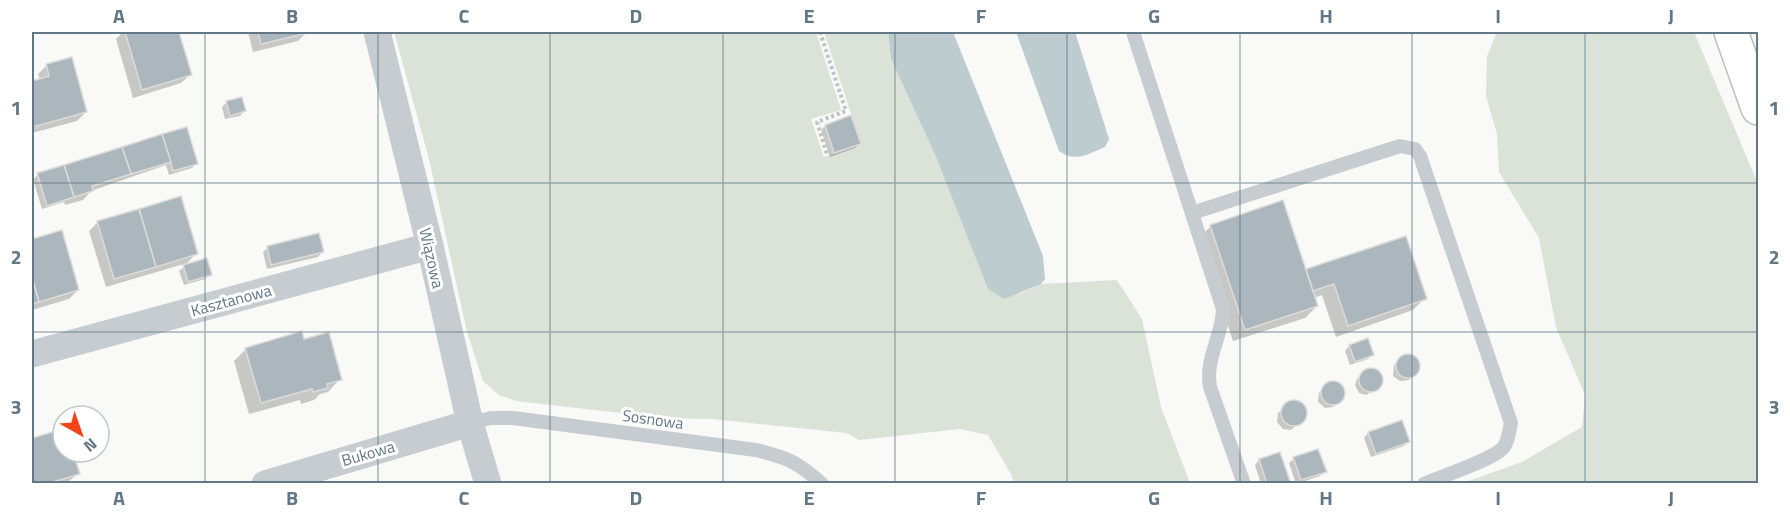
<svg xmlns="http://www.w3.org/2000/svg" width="1790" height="515" font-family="'Titillium Web',sans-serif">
<rect width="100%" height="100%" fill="#f9f9f7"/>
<!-- green -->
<g fill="#dbe2d7">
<polygon points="394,32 816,32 841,110 811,119 824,157 861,144 824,32 888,32 891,59 937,159 1019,294 1041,284 1117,280 1142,319 1161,407 1190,483 1014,483 1011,474 988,435 960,429 859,440 847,433 712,419 665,418 516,401 499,395 483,381 467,332 429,159"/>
<polygon points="1497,32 1694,32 1758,184 1758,483 1463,483 1522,462 1582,427 1585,395 1556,327 1539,238 1499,172 1497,134 1486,96 1487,56"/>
</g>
<!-- water -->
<g fill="#bdcccf">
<polygon points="888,32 953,32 1043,256 1045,279 1041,284 1004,299 988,289 937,159 891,59"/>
<path d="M1016 32H1075L1109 139 1105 147C1087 154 1077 163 1059 151Z"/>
</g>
<!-- shadow -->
<g fill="#0003">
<polygon points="123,32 177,32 190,75 181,83 133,98 116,39"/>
<polygon points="248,32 307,32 298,41 253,52"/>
<polygon points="47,65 86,112 77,121 32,133 32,82 40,80 38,74"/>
<polygon points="227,102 244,111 240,116 225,119 222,107"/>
<polygon points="825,126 859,144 855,148 830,157 821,130"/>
<polygon points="186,129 196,163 192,168 169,175 166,165 91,191 83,200 65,205 64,202 42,209 33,179 38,175"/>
<polygon points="98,222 196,254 187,263 106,287 89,231"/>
<polygon points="1211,226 1305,271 1405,237 1425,298 1413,310 1336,337 1322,295 1314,298 1317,306 1305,318 1233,341 1199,238"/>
<polygon points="61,232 78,290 69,299 32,310 32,241"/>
<polygon points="268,248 322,252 318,257 267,269 263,252"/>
<polygon points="184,267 210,274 205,279 184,285 179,271"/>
<polygon points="1367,340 1372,354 1368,359 1350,365 1345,351 1349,346"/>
<polygon points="303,341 340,379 328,392 320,394 314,400 301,404 300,400 249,414 234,361 246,349"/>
<polygon points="1412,356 1419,363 1419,367 1409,380 1400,381 1393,376 1394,365 1404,357"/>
<polygon points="1370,369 1379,372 1382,382 1380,386 1366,395 1359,393 1355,385 1357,379 1366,370"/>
<polygon points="1328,383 1336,383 1343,390 1343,394 1333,407 1325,408 1318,402 1319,393"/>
<polygon points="1291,402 1299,402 1305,409 1304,419 1291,430 1283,429 1277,422 1278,413"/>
<polygon points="1401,422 1408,441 1404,446 1371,457 1364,438 1368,433"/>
<polygon points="63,430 63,452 72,452 78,474 65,484 32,484 32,439"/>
<polygon points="1279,454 1289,484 1261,484 1255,465 1259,460"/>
<polygon points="1294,459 1325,471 1320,476 1296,484 1289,463"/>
</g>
<!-- building -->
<g fill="#acb7bd" stroke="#dbdbd9" stroke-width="1.5">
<polygon points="125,32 179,32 192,75 142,90"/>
<polygon points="258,32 308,32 308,33 261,44"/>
<polygon points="72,57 87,112 33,127 32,81 49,76 46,64"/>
<polygon points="242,97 246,111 230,116 226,101"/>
<polygon points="851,115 861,144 834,153 825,125"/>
<polygon points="187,127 198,164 173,171 162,134"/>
<polygon points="162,134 171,162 131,174 122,147"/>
<polygon points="122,147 131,174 92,186 93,191 74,197 64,165"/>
<polygon points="64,165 74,197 47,206 37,173"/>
<polygon points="181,196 198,254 156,267 139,209"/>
<polygon points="1283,200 1318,306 1245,330 1210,225"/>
<polygon points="139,209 156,267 114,279 97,221"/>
<polygon points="62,230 79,290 39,302 32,277 32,239"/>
<polygon points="319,233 324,252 271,265 267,246"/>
<polygon points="1406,236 1427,299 1348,326 1334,284 1313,291 1306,269"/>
<polygon points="207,258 212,275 188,282 183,265"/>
<polygon points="32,277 39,302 32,304"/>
<polygon points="302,331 304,339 329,332 342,380 327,384 328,388 313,392 312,389 261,403 245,348"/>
<polygon points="1368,338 1374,355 1355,362 1349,345"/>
<circle cx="1408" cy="366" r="12"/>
<circle cx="1371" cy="380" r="12"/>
<circle cx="1333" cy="393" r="12"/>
<circle cx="1294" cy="413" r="13"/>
<polygon points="1402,420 1410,442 1376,454 1368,432"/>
<polygon points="63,429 63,452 73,452 80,474 46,484 32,484 32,438"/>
<polygon points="1318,449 1327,472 1301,480 1293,457"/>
<polygon points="1280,452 1291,484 1267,484 1259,459"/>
</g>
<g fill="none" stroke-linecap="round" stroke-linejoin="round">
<defs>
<polyline id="primary" points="1731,32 1758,108"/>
</defs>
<!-- primary casing -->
<use href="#primary" stroke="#b9bfc2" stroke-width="36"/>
<!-- path -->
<polyline stroke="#c0c3c5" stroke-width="4" stroke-dasharray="3 3" stroke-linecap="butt" points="820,32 846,111 817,122 827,154"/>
<!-- lane -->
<g stroke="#c6cccf" stroke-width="14">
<path d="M1133 32 1223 309C1222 338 1205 358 1210 387L1244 484"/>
<path d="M1192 213 1400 146 1415 149 1420 156 1511 423C1509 432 1508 443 1502 449 1489 461 1442 476 1424 484"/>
<path d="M470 423 491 418H513L756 450C788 458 798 462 822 484"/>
</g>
<!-- street -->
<g stroke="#c6cccf" stroke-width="27">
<polyline points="377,32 430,246 470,423 488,484"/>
<polyline points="32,354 430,246"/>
<polyline points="265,484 470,423"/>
</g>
<!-- primary -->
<use href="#primary" stroke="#fff" stroke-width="33"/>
</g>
<!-- grid -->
<path fill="none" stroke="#617785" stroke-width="1.5" stroke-opacity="0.55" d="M205 32V484M378 32V484M550 32V484M723 32V484M895 32V484M1067 32V484M1240 32V484M1412 32V484M1585 32V484M32 183H1758M32 332H1758"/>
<g text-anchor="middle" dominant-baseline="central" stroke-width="6" stroke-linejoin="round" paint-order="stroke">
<!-- street labels -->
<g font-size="16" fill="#617785" stroke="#fff">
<text transform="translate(432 258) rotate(77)">Wiązowa</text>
<text transform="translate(231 300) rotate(-15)">Kasztanowa</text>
<text transform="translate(653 419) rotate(8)">Sosnowa</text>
<text transform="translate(368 453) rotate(-16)">Bukowa</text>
</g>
</g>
<!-- border -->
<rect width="1790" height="515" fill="none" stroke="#ffffff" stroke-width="66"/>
<!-- north arrow -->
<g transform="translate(81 434) rotate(140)"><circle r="28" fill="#ffffff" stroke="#c0c9ce" stroke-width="1.5"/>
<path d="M0-4.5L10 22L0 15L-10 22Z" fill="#f6441a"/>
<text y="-9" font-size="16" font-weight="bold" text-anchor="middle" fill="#617785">N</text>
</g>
<rect x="33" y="33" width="1724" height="449" fill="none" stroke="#617785" stroke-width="2"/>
<g font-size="20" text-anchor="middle" font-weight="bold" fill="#617785">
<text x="119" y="23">A</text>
<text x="292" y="23">B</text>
<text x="464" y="23">C</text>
<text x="636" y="23">D</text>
<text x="809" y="23">E</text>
<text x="981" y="23">F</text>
<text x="1154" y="23">G</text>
<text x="1326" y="23">H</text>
<text x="1498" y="23">I</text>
<text x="1671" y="23">J</text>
<text x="16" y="115">1</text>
<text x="1774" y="115">1</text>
<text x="16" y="264">2</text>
<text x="1774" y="264">2</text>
<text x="16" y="414">3</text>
<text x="1774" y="414">3</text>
<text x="119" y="505">A</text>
<text x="292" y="505">B</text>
<text x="464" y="505">C</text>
<text x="636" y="505">D</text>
<text x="809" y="505">E</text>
<text x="981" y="505">F</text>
<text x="1154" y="505">G</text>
<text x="1326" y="505">H</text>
<text x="1498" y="505">I</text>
<text x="1671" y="505">J</text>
</g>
</svg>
